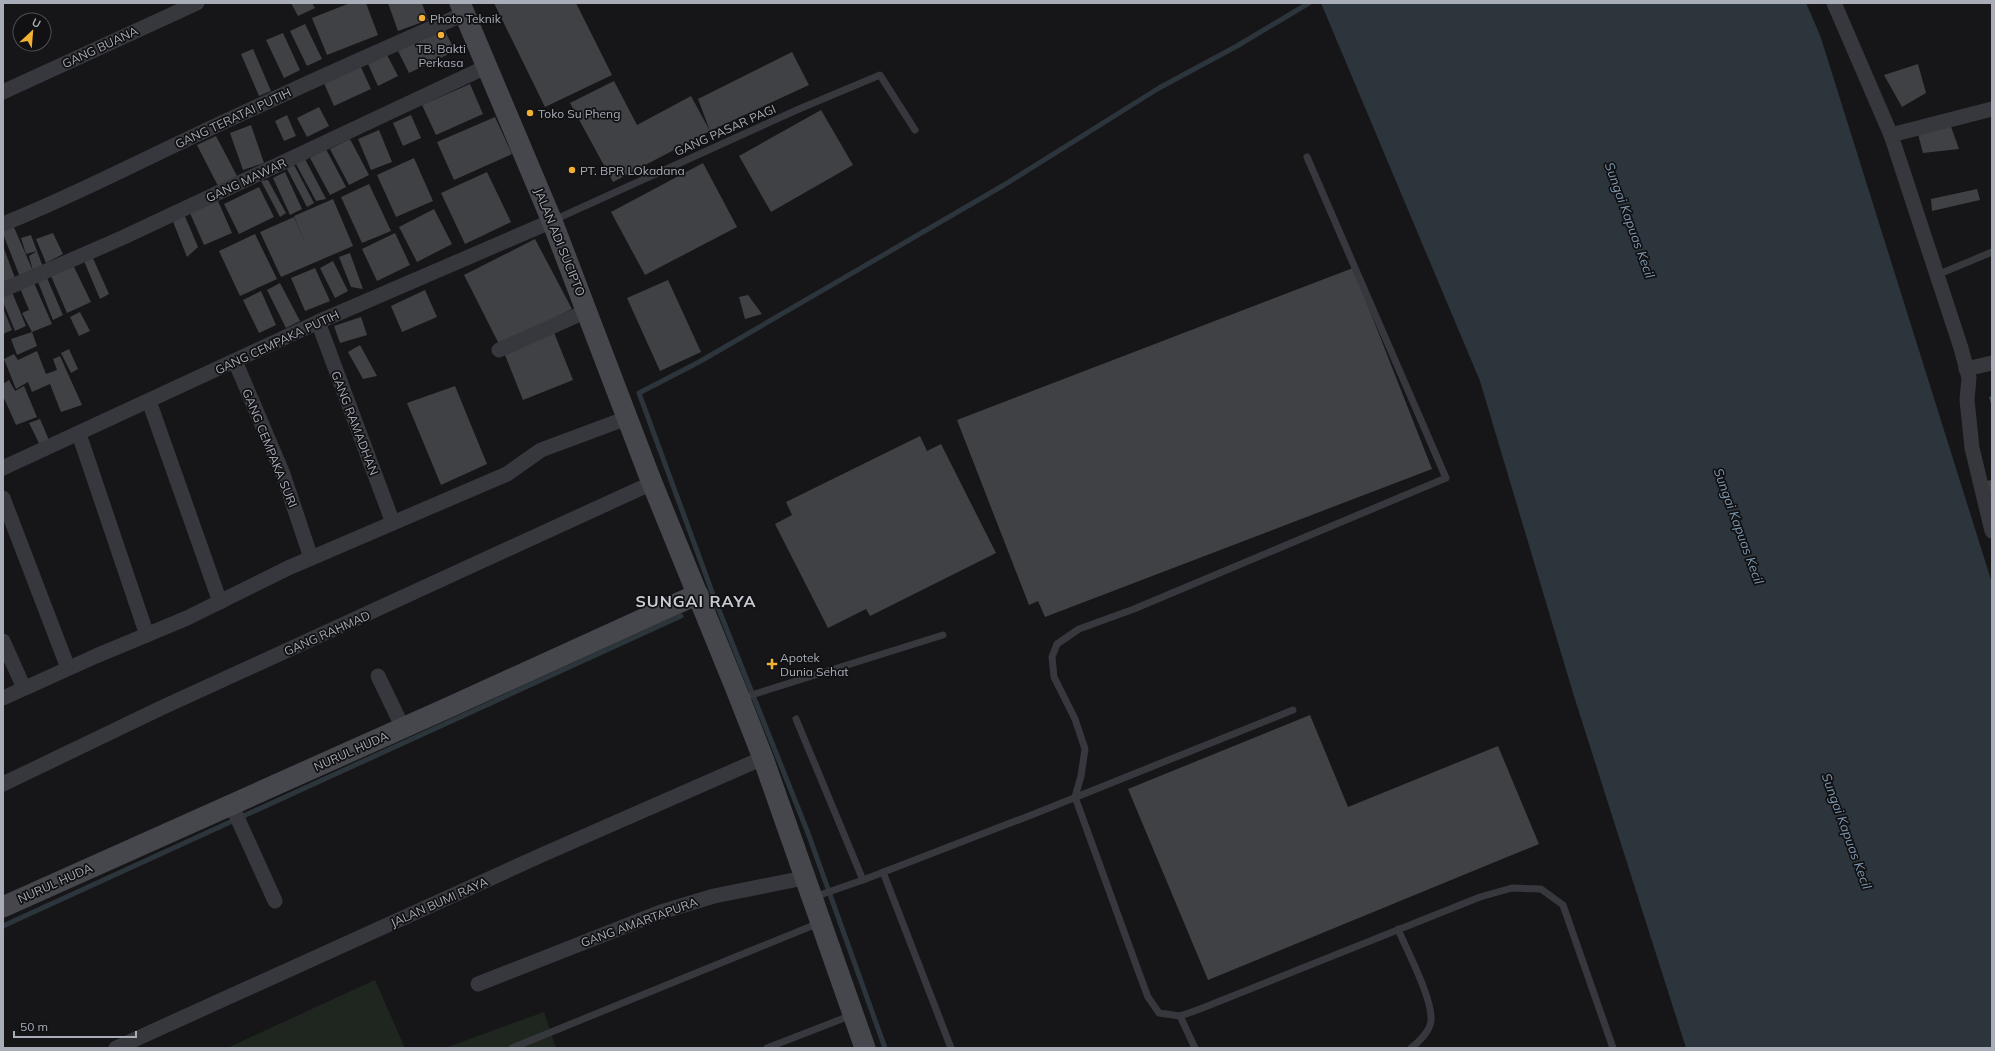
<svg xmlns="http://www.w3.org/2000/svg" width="1995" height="1051" font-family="Mulish,sans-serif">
<rect width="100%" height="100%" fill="#161618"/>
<!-- green -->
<g fill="#1e261f">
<polygon points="375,980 405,1048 227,1048"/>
<polygon points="544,1012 556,1048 445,1048"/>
</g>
<!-- water -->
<polygon fill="#2c353c" points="1321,3 1806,3 1820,35 1992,583 1992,1048 1686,1048 1573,693 1480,381"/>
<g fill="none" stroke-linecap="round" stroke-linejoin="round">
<!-- stream -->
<g stroke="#2c353c" stroke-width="5">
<polyline points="3,926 681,616"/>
<polyline points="885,1048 808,833 715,600 639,393 699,362 1004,185 1159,88 1237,46 1309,3"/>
</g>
</g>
<!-- building -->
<g fill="#404145">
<polygon points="291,3 312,3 315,8 298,16"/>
<polygon points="350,3 366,3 378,35 327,55 312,18"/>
<polygon points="388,3 422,3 428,20 398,31"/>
<polygon points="494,3 576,3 612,75 545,107"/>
<polygon points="305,24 322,59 307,66 290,31"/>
<polygon points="444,29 455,51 409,73 398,51"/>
<polygon points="283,33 300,70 284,78 266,40"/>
<polygon points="253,49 271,91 259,96 241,54"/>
<polygon points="792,52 809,85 710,131 698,99"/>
<polygon points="387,55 398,76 378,86 368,64"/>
<polygon points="1918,64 1926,93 1902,107 1884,75"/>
<polygon points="360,65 371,89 334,106 323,81"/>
<polygon points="614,81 637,125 691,96 710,131 613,182 570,103"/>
<polygon points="470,84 483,114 436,135 422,105"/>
<polygon points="319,107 329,126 307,137 297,118"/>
<polygon points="821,110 853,165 771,212 739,156"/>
<polygon points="287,115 296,136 284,141 275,121"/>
<polygon points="411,115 421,138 403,146 393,123"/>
<polygon points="495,117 512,154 454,180 437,142"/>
<polygon points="1950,124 1959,149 1923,153 1918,134"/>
<polygon points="251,125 264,163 243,170 230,133"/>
<polygon points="379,130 392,162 371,170 358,139"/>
<polygon points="216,136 237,176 218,186 197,145"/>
<polygon points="350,139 369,175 349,185 330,149"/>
<polygon points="326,149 346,187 330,195 310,158"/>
<polygon points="414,158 433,201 396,217 377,175"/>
<polygon points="305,159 326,199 316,201 296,164"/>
<polygon points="703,163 737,227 645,275 611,212"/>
<polygon points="294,165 314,203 307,207 287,169"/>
<polygon points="285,172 302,209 290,215 273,178"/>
<polygon points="487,172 511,222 465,244 441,193"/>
<polygon points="268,180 286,213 280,217 261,181"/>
<polygon points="369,184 391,231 362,243 341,197"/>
<polygon points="259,187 274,217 239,234 224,204"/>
<polygon points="1977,189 1980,200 1932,211 1931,199"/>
<polygon points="333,199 353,246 281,277 260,232 294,217 306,244 294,216"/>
<polygon points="218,201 232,233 204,245 190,213"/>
<polygon points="434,209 452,244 417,262 399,227"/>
<polygon points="184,214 198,247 187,257 172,219"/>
<polygon points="13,225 33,271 20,277 3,234 3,228"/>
<polygon points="53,233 63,254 46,263 36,239"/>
<polygon points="395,233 410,265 377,281 362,249"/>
<polygon points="255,234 277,279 240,296 219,251"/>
<polygon points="31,235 43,267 33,271 29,256 37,251 26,254 21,238"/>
<polygon points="535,239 572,309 500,346 464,275"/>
<polygon points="3,246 15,278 3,282"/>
<polygon points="350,253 363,289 351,287 339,257"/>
<polygon points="92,256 109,294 100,299 84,261"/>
<polygon points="333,261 348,291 335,298 320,268"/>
<polygon points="73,265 91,302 67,313 51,276"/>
<polygon points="315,268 330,301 305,311 291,278"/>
<polygon points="1353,268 1432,469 1045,617 1038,601 1029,605 957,420"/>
<polygon points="47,278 63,315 53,320 38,282"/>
<polygon points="668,280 701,352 660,371 627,298"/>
<polygon points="34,283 52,324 32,332 22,313 29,310 20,288"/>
<polygon points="280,283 300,321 286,328 267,290"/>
<polygon points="425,290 437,317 402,332 391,306"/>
<polygon points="261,291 276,325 259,333 243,300"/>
<polygon points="12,292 26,326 15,331 3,302 3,295"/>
<polygon points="748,295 762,314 745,319 739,297"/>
<polygon points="3,308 12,330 3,334"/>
<polygon points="80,312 90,331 79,336 70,317"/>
<polygon points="361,317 367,335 340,343 334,326"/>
<polygon points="553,330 573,380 523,400 503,350"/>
<polygon points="32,332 37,346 17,355 11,339"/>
<polygon points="360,345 377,376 363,379 348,352"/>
<polygon points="69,349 78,369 71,373 61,353"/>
<polygon points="37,351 46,374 57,370 53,359 60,356 82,405 61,412 50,384 32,392 28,382 16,389 4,359 14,354 18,360"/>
<polygon points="9,380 15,391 24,386 37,417 16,425 3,396 3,384"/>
<polygon points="455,386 487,464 441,485 407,403"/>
<polygon points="1992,396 1992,407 1989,397"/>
<polygon points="40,419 49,440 40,445 29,423"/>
<polygon points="920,436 927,451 941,444 996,553 870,616 866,609 828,628 775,524 792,515 786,502"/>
<polygon points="1992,480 1992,494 1989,495 1986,481"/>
<polygon points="1310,715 1348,807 1498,746 1539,844 1208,980 1128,789"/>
</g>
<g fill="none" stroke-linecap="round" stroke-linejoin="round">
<!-- lane -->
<g stroke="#37383d" stroke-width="7">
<polyline points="1307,157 1446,478 1134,609 1079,629 1057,644 1052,657 1054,677 1075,719 1085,749 1081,776 1075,797 1139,973 1148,997 1159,1013 1180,1016 1200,1009 1480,897 1512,888 1541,889 1563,905 1613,1048"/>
<polyline points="554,220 799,109 880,75 915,130"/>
<polyline points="1937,275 1992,252"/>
<polyline points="745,697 943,635"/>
<polyline points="796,719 863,880"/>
<polyline points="883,872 951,1048"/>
<polyline points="814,897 863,880 1039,812 1293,710"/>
<path d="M1398 929C1407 951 1433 999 1431 1021 1430 1031 1419 1042 1411 1048"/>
<polyline points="1180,1016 1195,1048"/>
<polyline points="512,1048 819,923"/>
<polyline points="767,1048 852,1015"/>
</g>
<!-- street -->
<g stroke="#37383d" stroke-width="15">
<polyline points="1834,3 1891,135 1961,348 1969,378 1967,400 1972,448 1992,531"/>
<polyline points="3,92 197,3"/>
<polyline points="1891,135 1992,109"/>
<path d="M3 224C69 198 132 165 196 135 285 93 374 53 464 14"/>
<polyline points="3,290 124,237 488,66"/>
<polyline points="318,322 393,523"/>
<polyline points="499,350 587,311"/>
<polyline points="235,361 283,474 311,558"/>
<polyline points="1966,369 1992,363"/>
<polyline points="149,401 220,602"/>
<polyline points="79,434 147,635"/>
<polyline points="3,468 318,322 552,221"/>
<polyline points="3,498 68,668"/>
<polyline points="3,641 24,688"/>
<polyline points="378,676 403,728"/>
<polyline points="3,698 96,656 187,618 288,568 507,474 541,450 627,418"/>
<polyline points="3,784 161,708 652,483"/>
<polyline points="231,804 275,901"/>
<polyline points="478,984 661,912 714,896 804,878"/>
<polyline points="116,1048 544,854 763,758"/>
</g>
<!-- secondary -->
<g stroke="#45474d" stroke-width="21">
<polyline points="460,3 552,221 652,483 736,689 763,758 865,1048"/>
<polyline points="3,907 454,705 698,594"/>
</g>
</g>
<!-- markers -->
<g fill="#f2b134" stroke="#111113" stroke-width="1.5">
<circle cx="422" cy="18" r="4"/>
<circle cx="441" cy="35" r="4"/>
<circle cx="530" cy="113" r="4"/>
<circle cx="572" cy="170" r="4"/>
<path d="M770 658h4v4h4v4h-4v4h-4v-4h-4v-4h4z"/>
</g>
<g text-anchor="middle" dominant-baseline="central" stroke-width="3.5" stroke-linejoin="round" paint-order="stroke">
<!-- poi labels -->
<g font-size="12" fill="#a8adb8" stroke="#111113" text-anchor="start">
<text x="430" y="18">Photo Teknik</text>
<text x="441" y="48" text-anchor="middle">TB. Bakti<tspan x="441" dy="14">Perkasa</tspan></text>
<text x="538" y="113">Toko Su Pheng</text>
<text x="580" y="170">PT. BPR LOkadana</text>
<text x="780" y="657">Apotek<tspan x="780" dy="14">Dunia Sehat</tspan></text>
</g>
<!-- street labels -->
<g font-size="12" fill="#a8adb8" stroke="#111113">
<text transform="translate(100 47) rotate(-25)">GANG BUANA</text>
<text transform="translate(233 118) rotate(-25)">GANG TERATAI PUTIH</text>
<text transform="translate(725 130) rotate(-24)">GANG PASAR PAGI</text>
<text transform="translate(246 180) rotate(-25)">GANG MAWAR</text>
<text transform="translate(560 242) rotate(68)">JALAN ADI SUCIPTO</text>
<text transform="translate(277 342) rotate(-25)">GANG CEMPAKA PUTIH</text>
<text transform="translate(355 423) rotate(69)">GANG RAMADHAN</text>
<text transform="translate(270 448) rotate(68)">GANG CEMPAKA SURI</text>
<text transform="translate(327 633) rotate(-24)">GANG RAHMAD</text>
<text transform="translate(351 751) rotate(-24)">NURUL HUDA</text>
<text transform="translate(55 883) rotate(-24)">NURUL HUDA</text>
<text transform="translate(439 902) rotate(-24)">JALAN BUMI RAYA</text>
<text transform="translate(639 922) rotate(-20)">GANG AMARTAPURA</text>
</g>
<!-- water labels -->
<g font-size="13" font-style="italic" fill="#7f9bb3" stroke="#111113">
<text transform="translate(1630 220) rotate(70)">Sungai Kapuas Kecil</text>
<text transform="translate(1739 526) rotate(70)">Sungai Kapuas Kecil</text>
<text transform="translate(1847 831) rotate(70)">Sungai Kapuas Kecil</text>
</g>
<!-- district labels -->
<g font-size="16" font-weight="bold" letter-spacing="1" fill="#c9ccd4" stroke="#111113">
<text x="696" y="601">SUNGAI RAYA</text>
</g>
</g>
<!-- border -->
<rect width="1995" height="1051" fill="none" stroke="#a8adb8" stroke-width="8"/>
<!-- north arrow -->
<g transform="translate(32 32) rotate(26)"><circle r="19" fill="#111113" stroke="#4d4f55"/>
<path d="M0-3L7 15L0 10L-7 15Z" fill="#f2b134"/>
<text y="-6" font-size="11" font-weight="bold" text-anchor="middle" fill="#a8adb8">U</text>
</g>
<!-- scale -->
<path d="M14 1031v6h122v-6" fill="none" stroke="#a8adb8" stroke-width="2"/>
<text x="20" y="1031" font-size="12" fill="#a8adb8" stroke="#111113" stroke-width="3" paint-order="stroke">50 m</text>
</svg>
